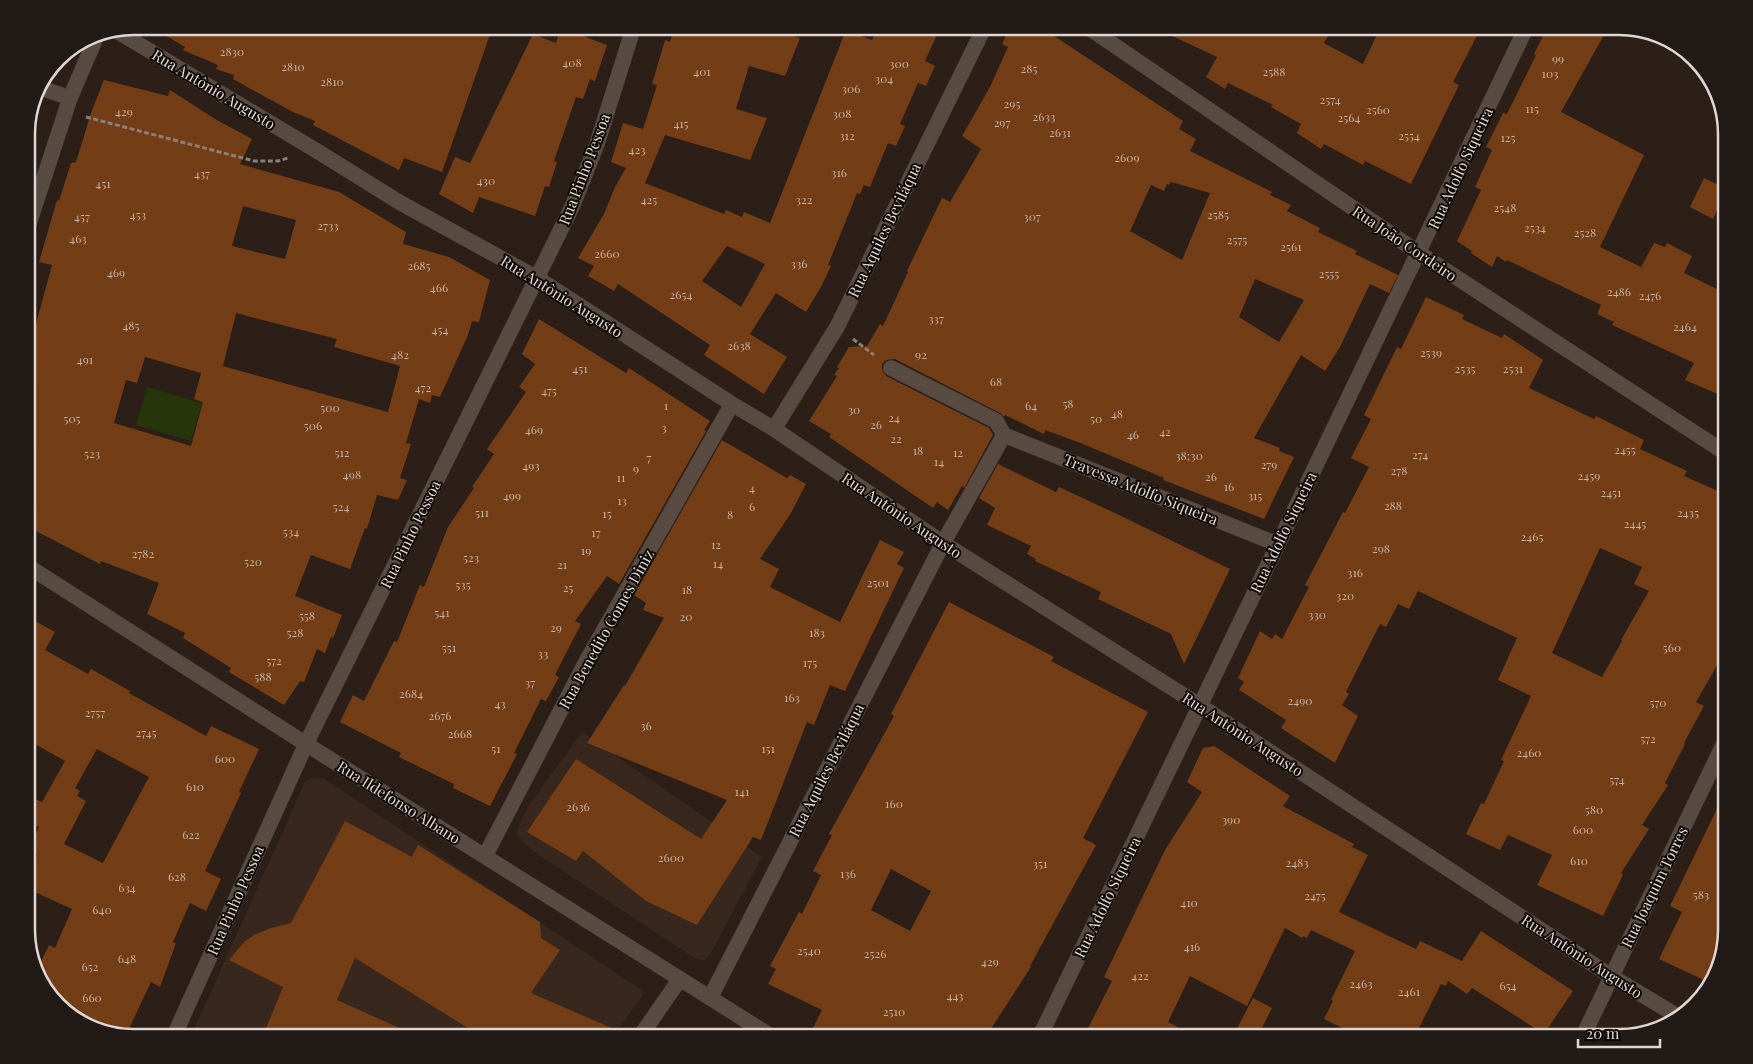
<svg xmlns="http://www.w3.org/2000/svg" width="1753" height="1064" font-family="'Playfair Display',serif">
<rect width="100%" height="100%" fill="#2b1f17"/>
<!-- built -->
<g fill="#37271c">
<polygon points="582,732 762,857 711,953 705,960 696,959 536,853 524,843 517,834 521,820 527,808"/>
<polygon points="311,778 323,778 640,989 643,995 612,1038 190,1038 305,782"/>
</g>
<!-- green -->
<polygon fill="#27350a" points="147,387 202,403 191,441 136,425"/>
<!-- building -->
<g fill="#733e16" fill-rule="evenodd">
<polygon points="150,26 493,26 442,172 404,158 399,170 313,125 315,121 293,112 249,88 233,79 234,75 216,69 218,65 183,50 185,47"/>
<path d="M675 26H761L800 38 785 76 749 66 736 109 767 118 750 160 665 135 645 183 724 214 726 210 742 217 744 212 770 223 846 30 872 40 879 26H941L925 61 935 66 926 86 918 83 900 124 905 126 896 146 888 143 870 187 864 185 860 194 857 193 828 265 831 266 822 285 806 312 776 293 750 334 787 357 764 394 704 355 710 345 618 284 614 291 588 276 594 266 578 258 604 214 615 187 626 168 611 162 623 123 643 129 657 85 652 84 665 40 670 42ZM727 246 765 264 741 307 702 281Z"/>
<path d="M1010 26H1039L1183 121 1179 129 1196 139 1190 151 1272 192 1270 195 1291 205 1287 211 1320 228 1318 232 1357 251 1355 254 1398 275 1389 293 1370 284 1340 347 1325 371 1301 355 1254 438 1280 448 1279 451 1294 457 1264 519 1163 480 1164 478 1083 444 1045 430 1044 434 1005 415 1004 417 1000 413 895 359 886 360 882 364V369L886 376 989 428 993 435 964 488 962 486 948 510 937 502 933 508 829 437 831 434 809 421 837 376 834 375 839 368 837 367 849 347 867 346 880 324 883 326 908 272 907 271 942 198 950 202 981 149 962 136 990 87 1008 47 1002 44ZM1171 182 1210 193 1182 260 1130 231 1151 185 1164 191 1167 184 1169 185ZM1255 279 1304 300 1279 342 1239 317Z"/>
<polygon points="1151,26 1333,26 1324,43 1363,64 1381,26 1480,26 1477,32 1479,32 1453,82 1459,85 1411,184 1365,161 1363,165 1324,144 1321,149 1297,133 1301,124 1271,107 1273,105 1228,83 1225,89 1206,77 1217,57"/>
<polygon points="1548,26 1609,26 1561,112 1644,155 1600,247 1641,267 1654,243 1665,247 1667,243 1692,256 1684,273 1727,294 1727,398 1685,380 1694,363 1612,325 1614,322 1597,314 1601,305 1507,260 1506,262 1497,256 1492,267 1471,253 1472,251 1457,241 1481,190 1475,187 1492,150 1486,147 1503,113 1507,114 1536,55 1534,54"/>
<polygon points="561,28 607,45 595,81 590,79 583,99 576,97 554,161 557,162 549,187 545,186 535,216 479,197 473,213 439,194 455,157 470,163 533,34 556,43"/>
<path d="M104 80 168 96 170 90 215 119 252 139 240 164 339 192 406 232 403 244 449 257 490 280 479 322 472 321 468 335 440 397 432 395 430 403 419 399 406 443 411 444 400 478 407 480 398 500 377 495 367 529 365 528 350 569 311 555 295 596 342 615 333 638 331 637 325 653 317 649 304 682 300 681 284 705 229 672 231 668 183 638 185 633 147 614 159 583 101 561 100 564 26 526V333L33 335 52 265 39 262 57 200 59 201 71 163 76 162 92 110ZM243 206 296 220 285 259 232 246ZM236 313 337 339 334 347 400 366 388 412 223 366ZM145 357 201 373 194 399 203 402 191 446 114 423 126 380 137 383Z"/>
<polygon points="1704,178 1727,189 1713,219 1690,207"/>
<path d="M1426 297 1464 315 1462 319 1502 338 1504 334 1543 360 1529 388 1594 419 1596 416 1644 440 1640 449 1687 471 1684 476 1727 495V648L1696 702 1704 706 1684 743 1685 744 1665 783 1668 785 1642 825 1649 829 1621 873 1623 875 1603 916 1537 885 1552 855 1508 835 1500 850 1466 834 1481 803 1484 804 1504 761 1501 760 1531 696 1498 680 1517 638 1418 591 1409 609 1398 604 1386 627 1380 624 1346 692 1349 694 1342 705 1358 716 1335 763 1281 728 1286 720 1239 690 1244 682 1238 678 1260 631 1272 639 1275 634 1282 639 1309 587 1305 585 1343 512 1345 513 1369 467 1351 458 1371 419 1364 415 1397 347 1401 349ZM1600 548 1642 567 1634 584 1649 591 1621 640 1622 641 1602 677 1552 653Z"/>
<polygon points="539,319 626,373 629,368 710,421 704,430 706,431 619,584 607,576 575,621 581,624 555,675 559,677 546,701 541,699 514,753 517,754 490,806 453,788 454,784 399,757 401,753 340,722 353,695 364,701 394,641 397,642 420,585 424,587 448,527 474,488 472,487 494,454 487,449 526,392 519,387 535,364 522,354"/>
<polygon points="722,440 787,478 790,475 806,484 791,513 760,559 779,569 770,587 840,622 880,540 904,552 897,564 904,568 845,691 830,685 814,725 807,722 761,840 753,837 697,925 646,901 583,851 576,861 527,832 576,759 701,839 727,800 587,743 624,685 625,686 664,618 643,610 646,603 634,595"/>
<polygon points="998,464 1056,492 1059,487 1117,514 1230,569 1184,664 1171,634 1098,599 1101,592 1035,561 1036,559 1027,554 1031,546 987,525 995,508 979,498"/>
<path d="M949 602 1054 657 1051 661 1148 712 1083 838 1096 845 1030 966 1031 967 985 1038H829L813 1028 822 1010 768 984 776 969 770 966 799 912 802 914 821 875 813 871 832 835 829 834 894 716 891 714ZM891 869 931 891 910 931 871 910Z"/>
<path d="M26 616 55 632 45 650 88 674 91 669 130 691 129 693 206 736 211 726 259 749 239 792 241 793 205 871 221 879 206 911 190 903 173 942 176 943 160 987 151 982 126 1035 80 1023 41 984 37 970 49 945 55 948 72 909 26 888V877L37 855 28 851 39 827 26 821V795L42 802 65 761 26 739ZM97 749 149 777 103 863 64 844 86 801 77 796 80 791 75 788Z"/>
<polygon points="1214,746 1290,796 1283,806 1354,844 1352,847 1368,855 1339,912 1416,949 1420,941 1462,961 1481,931 1573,991 1544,1034 1472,988 1467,994 1448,981 1446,986 1441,984 1414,1038 1363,1038 1324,1019 1333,1001 1331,1000 1355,951 1311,930 1307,938 1303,936 1302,938 1285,928 1247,1006 1190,976 1168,1022 1198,1038 1083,1038 1112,981 1104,977 1165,850 1202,792 1187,782 1203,748"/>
<polygon points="1727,788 1727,930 1712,984 1659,959 1682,912 1670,906"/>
<polygon points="345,821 412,857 418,845 540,922 541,938 560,950 531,993 630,1036 630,1038 484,1038 355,958 337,1000 422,1038 262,1038 283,987 229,960 244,942 254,935 271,928 291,923"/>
<polygon points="1253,998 1272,1008 1257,1038 1232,1038"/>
</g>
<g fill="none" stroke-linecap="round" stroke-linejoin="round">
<defs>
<polyline id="lane" points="891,368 996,421 1004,435"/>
<g id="street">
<polyline points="38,87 70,98"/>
<polyline points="26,233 70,98 98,33"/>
<polyline points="774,429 837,327 985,26"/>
<polyline points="485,856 587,660 732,404"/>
<polyline points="710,998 943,543 1004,435 1277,544"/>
<polyline points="173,1038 306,744 572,207 597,144 634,26"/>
<polyline points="639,1038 680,979"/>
<path d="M1039 1038C1201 700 1367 365 1527 26"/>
<polyline points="1582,1038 1727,737"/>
</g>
<g id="secondary">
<polyline points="1086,26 1419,253 1727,454"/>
<polyline points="115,30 317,151 399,202 537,278 732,404 774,429 943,543 1199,705 1611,976 1679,1017"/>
<polyline points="26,565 306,744 774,1038"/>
</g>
</defs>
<!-- lane casing -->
<use href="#lane" stroke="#443a35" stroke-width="16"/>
<!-- street casing -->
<use href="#street" stroke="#443a35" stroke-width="16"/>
<!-- secondary casing -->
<use href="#secondary" stroke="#443a35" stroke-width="16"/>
<!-- path -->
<g stroke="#8a7f79" stroke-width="3" stroke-dasharray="5 2.5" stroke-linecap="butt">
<polyline points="86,117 254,161 278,161 288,158"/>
<polyline points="853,339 874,355"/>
</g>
<!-- lane -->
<use href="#lane" stroke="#584b42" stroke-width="15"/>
<!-- street -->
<use href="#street" stroke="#584b42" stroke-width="15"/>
<!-- secondary -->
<use href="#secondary" stroke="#584b42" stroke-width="15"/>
</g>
<g text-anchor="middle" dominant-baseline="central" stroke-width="4" stroke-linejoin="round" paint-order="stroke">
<!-- number labels -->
<g font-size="12" fill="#c5b1a3">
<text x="232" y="51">2830</text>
<text x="1558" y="58">99</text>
<text x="572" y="62">408</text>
<text x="899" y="63">300</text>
<text x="293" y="66">2810</text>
<text x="1029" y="68">285</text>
<text x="702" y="71">401</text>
<text x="1274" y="71">2588</text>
<text x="1550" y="73">103</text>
<text x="884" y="78">304</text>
<text x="332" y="81">2810</text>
<text x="851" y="88">306</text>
<text x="1330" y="99">2574</text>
<text x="1012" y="103">295</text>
<text x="1532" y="108">115</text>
<text x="1378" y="109">2560</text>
<text x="124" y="111">429</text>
<text x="842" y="113">308</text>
<text x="1044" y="116">2633</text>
<text x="1349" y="117">2564</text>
<text x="1002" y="122">297</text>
<text x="681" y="123">415</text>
<text x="1060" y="132">2631</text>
<text x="847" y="135">312</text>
<text x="1409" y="135">2554</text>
<text x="1508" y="137">125</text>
<text x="637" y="149">423</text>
<text x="1127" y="157">2609</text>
<text x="839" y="172">316</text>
<text x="202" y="173">437</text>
<text x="486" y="180">430</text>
<text x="103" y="183">451</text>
<text x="649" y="199">425</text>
<text x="804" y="199">322</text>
<text x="1505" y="207">2548</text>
<text x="138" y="214">453</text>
<text x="1218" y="214">2585</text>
<text x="82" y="216">457</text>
<text x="1032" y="216">307</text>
<text x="328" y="225">2733</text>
<text x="1535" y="227">2534</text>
<text x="1585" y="232">2528</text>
<text x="78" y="238">463</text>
<text x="1237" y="239">2575</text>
<text x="1291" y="246">2561</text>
<text x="607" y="253">2660</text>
<text x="799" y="263">336</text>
<text x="419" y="265">2685</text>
<text x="116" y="272">469</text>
<text x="1329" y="273">2555</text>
<text x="439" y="287">466</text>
<text x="1619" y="291">2486</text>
<text x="681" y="294">2654</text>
<text x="1650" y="295">2476</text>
<text x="936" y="318">337</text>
<text x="131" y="325">485</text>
<text x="1685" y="326">2464</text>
<text x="440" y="329">454</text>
<text x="739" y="345">2638</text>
<text x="1431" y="352">2539</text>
<text x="400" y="354">482</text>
<text x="921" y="354">92</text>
<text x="85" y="359">491</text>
<text x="580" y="368">451</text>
<text x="1465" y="368">2535</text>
<text x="1513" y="368">2531</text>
<text x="996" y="381">68</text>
<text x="423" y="387">472</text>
<text x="549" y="390">475</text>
<text x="1068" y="403">58</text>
<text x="666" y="405">1</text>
<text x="1031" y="405">64</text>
<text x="330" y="407">500</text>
<text x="854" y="409">30</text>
<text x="1117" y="413">48</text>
<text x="894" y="417">24</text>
<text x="72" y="418">505</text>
<text x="1096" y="418">50</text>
<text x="876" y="424">26</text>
<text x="313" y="425">506</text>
<text x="664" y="427">3</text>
<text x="534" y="429">469</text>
<text x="1165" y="431">42</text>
<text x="1133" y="434">46</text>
<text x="896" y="438">22</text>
<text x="1625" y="449">2455</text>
<text x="918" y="450">18</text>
<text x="342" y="452">512</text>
<text x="958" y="452">12</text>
<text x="92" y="453">523</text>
<text x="1420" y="454">274</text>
<text x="1189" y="455">38;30</text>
<text x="649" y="457">7</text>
<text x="939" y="461">14</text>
<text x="1269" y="464">279</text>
<text x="531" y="465">493</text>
<text x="636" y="468">9</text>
<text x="1399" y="470">278</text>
<text x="352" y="474">498</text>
<text x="1589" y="475">2459</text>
<text x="1211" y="476">26</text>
<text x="621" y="477">11</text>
<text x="1229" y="486">16</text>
<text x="752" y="487">4</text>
<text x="1611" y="492">2451</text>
<text x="512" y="495">499</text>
<text x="1255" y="495">315</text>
<text x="622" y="500">13</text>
<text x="1393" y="505">288</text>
<text x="341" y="506">524</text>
<text x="752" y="506">6</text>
<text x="482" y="512">511</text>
<text x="1688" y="512">2435</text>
<text x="607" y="513">15</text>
<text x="730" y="514">8</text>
<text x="1635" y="523">2445</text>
<text x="291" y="531">534</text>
<text x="596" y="532">17</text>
<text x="1532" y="536">2465</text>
<text x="716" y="544">12</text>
<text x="1381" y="548">298</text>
<text x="586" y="550">19</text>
<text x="143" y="553">2782</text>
<text x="471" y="557">523</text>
<text x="253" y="561">520</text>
<text x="718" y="563">14</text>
<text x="562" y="564">21</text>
<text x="1355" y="572">316</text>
<text x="878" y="582">2501</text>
<text x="463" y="584">535</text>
<text x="568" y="587">25</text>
<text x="687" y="589">18</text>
<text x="1345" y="595">320</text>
<text x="442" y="612">541</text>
<text x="1317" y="614">330</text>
<text x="307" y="615">558</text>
<text x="686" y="616">20</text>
<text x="556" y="627">29</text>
<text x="295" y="632">528</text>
<text x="817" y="632">183</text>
<text x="449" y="647">551</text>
<text x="1672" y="647">560</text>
<text x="543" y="653">33</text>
<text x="274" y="660">572</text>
<text x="810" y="662">175</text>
<text x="263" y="676">588</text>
<text x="530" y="682">37</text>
<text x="411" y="693">2684</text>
<text x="792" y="697">163</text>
<text x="1300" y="700">2490</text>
<text x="1658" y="702">570</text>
<text x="500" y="703">43</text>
<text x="95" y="712">2757</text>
<text x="440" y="715">2676</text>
<text x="646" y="725">36</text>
<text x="146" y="732">2745</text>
<text x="460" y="733">2668</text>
<text x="1648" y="738">572</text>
<text x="496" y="748">51</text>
<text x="768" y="748">151</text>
<text x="1529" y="752">2460</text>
<text x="225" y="758">600</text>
<text x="1617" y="779">574</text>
<text x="195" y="786">610</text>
<text x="742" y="791">141</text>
<text x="894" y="803">160</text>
<text x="578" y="806">2636</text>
<text x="1594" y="809">580</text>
<text x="1231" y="819">390</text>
<text x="1583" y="829">600</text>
<text x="191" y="834">622</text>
<text x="671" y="857">2600</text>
<text x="1579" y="860">610</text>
<text x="1297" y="862">2483</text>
<text x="1040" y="863">351</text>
<text x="848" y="873">136</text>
<text x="177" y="876">628</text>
<text x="127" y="887">634</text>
<text x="1701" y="894">583</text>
<text x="1315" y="895">2475</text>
<text x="1189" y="902">410</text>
<text x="102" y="909">640</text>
<text x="1192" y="946">416</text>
<text x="809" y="950">2540</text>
<text x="875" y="953">2526</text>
<text x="127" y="958">648</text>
<text x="990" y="961">429</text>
<text x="90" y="966">652</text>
<text x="1140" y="975">422</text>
<text x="1361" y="983">2463</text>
<text x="1508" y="985">654</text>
<text x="1409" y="991">2461</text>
<text x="955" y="995">443</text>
<text x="92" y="997">660</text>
<text x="894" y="1011">2510</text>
</g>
<!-- street labels -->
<g font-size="15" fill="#e0d7d2" stroke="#100a07">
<text transform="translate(214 89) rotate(31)">Rua Antônio Augusto</text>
<text transform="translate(1460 168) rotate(-65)">Rua Adolfo Siqueira</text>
<text transform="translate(584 169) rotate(-69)">Rua Pinho Pessoa</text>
<text transform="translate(884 230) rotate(-64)">Rua Aquiles Beviláqua</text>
<text transform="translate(1405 243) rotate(34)">Rua João Cordeiro</text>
<text transform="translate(562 296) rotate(32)">Rua Antônio Augusto</text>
<text transform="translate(1141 489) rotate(22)">Travessa Adolfo Siqueira</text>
<text transform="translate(902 515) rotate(34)">Rua Antônio Augusto</text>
<text transform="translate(1283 532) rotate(-64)">Rua Adolfo Siqueira</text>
<text transform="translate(410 534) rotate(-64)">Rua Pinho Pessoa</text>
<text transform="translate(606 629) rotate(-61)">Rua Benedito Gomes Diniz</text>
<text transform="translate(1243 734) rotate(33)">Rua Antônio Augusto</text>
<text transform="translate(826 770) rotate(-63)">Rua Aquiles Beviláqua</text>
<text transform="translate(399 802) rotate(32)">Rua Ildefonso Albano</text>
<text transform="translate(1654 887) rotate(-64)">Rua Joaquim Torres</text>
<text transform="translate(1107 897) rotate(-64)">Rua Adolfo Siqueira</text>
<text transform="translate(235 900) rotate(-66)">Rua Pinho Pessoa</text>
<text transform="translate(1582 956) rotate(33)">Rua Antônio Augusto</text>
</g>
</g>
<!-- crop -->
<path d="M0 0H1753V1064H0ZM134 35H1619A99 99 0 0 1 1718 134V930A99 99 0 0 1 1619 1029H134A99 99 0 0 1 35 930V134A99 99 0 0 1 134 35Z" fill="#211a17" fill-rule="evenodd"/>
<path fill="none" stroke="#e0d7d2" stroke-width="2.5" d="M134 35H1619A99 99 0 0 1 1718 134V930A99 99 0 0 1 1619 1029H134A99 99 0 0 1 35 930V134A99 99 0 0 1 134 35Z"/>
<!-- scale -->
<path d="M1578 1039v8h82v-8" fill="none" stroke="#e0d7d2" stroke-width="2.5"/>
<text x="1586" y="1039" font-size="15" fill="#e0d7d2" stroke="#100a07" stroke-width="4" paint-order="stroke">20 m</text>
</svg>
